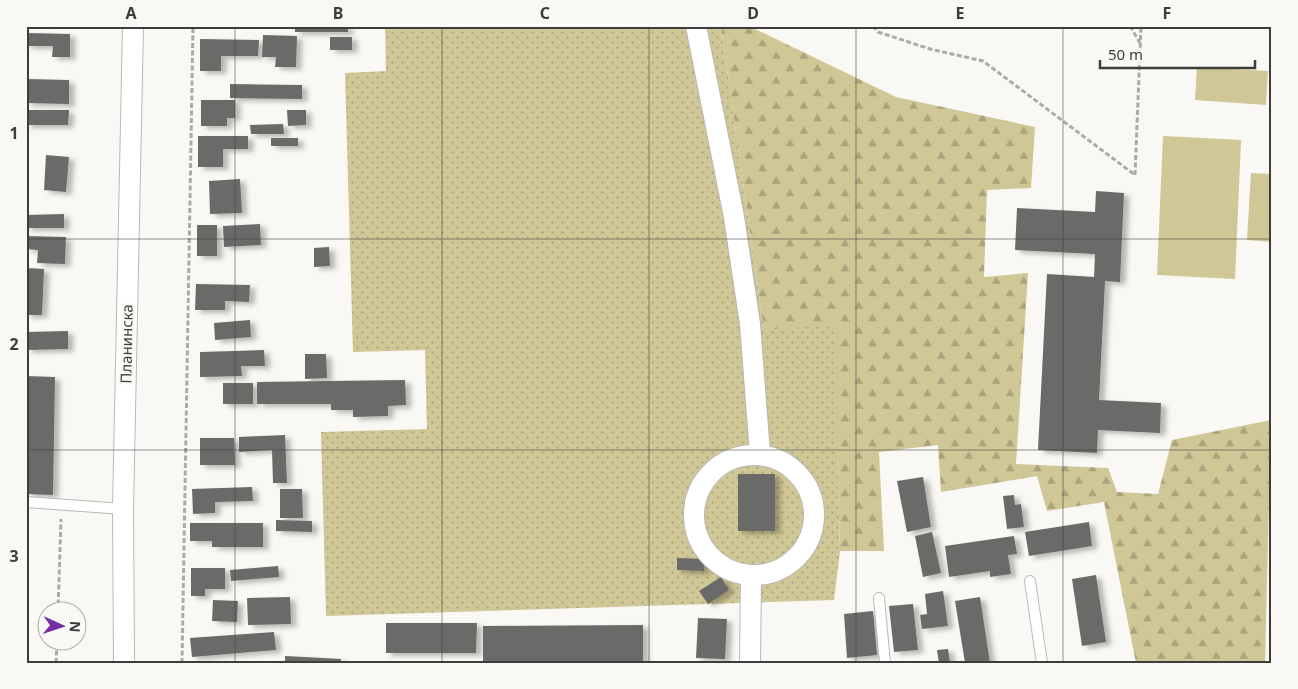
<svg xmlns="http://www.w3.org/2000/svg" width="1298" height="689" font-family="'Noto Sans',sans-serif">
<defs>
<pattern id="grass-dots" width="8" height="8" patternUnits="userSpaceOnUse" patternTransform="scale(1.25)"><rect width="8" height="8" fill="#d0c796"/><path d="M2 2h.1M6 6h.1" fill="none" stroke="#aaa37c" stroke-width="1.8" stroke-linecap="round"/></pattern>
<pattern id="forest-firs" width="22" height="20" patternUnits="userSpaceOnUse" patternTransform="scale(1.25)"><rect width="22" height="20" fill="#d0c796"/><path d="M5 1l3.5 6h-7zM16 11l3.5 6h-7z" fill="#aaa37c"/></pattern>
<filter id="shadow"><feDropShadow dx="5.5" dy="3" stdDeviation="2.5" flood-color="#0004"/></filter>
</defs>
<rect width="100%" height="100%" fill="#f9f8f4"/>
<!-- grass -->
<polygon fill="url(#grass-dots)" points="385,26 721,26 764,329 837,324 837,445 840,551 834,600 326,616 321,432 427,429 425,350 353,352 345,73 386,71"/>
<!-- forest -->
<polygon fill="url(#forest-firs)" points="721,26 749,26 896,97 1035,127 1031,188 987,190 984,277 1028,273 1016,464 1108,468 1117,492 1158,494 1172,440 1271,420 1265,663 1136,663 1104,502 1047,511 1037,476 941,492 938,445 879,452 884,551 840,551 837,445 837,325 764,330"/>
<!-- pitch -->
<g fill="#d0c796">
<polygon points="1197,67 1268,71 1266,105 1195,100"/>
<polygon points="1163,136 1241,140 1235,279 1157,275"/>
<polygon points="1251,173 1272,174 1272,242 1247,240"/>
</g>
<!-- building -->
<g fill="#6b6a67" filter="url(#shadow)">
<rect x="295" y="26" width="53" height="6"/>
<polygon points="26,33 70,34 70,57 52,57 53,46 26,46"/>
<polygon points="263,35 297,36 296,67 275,67 276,57 262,57"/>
<rect x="330" y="37" width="22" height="13"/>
<polygon points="200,39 259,40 258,56 221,56 221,71 200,71"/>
<polygon points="26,79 69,80 69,104 26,103"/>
<polygon points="230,84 302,85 302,99 230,98"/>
<polygon points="201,100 235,100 235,118 227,118 227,126 201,126"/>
<polygon points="26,110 69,110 68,125 26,125"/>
<polygon points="287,110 306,110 306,125 288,126"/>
<polygon points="283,124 284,134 251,134 250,125"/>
<polygon points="198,136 248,136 248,149 223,149 223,167 198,167"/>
<rect x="271" y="138" width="27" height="8"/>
<polygon points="46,155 69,157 66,192 44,190"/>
<polygon points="240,179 242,213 210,214 209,181"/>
<polygon points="1096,191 1124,193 1120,282 1105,281 1099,400 1161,403 1160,433 1098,430 1097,453 1038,450 1047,274 1094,277 1095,254 1015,250 1017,208 1095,212"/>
<polygon points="64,214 64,228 26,228 26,215"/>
<polygon points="260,224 261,245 224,247 223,226"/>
<rect x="197" y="225" width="20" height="31"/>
<polygon points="26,236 66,237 65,264 37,263 38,250 26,249"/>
<polygon points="329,247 330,266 314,267 314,248"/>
<polygon points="26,268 44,269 42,315 26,315"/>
<polygon points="196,284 250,285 249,302 225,301 225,310 195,310"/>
<polygon points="250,320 251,337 215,340 214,323"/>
<polygon points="68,331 68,349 26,350 26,332"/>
<polygon points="264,350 265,366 241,366 242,376 200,377 200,352"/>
<polygon points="305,354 326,354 327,378 305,379"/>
<polygon points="26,376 55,377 53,495 26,494"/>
<polygon points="405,380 406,405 388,406 388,416 353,417 353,410 331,410 331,404 257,404 257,382"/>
<rect x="223" y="383" width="30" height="21"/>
<polygon points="285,435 287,483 273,483 272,450 239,452 239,437"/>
<polygon points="200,438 234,438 235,465 200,465"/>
<rect x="738" y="474" width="37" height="57"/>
<polygon points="923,477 931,527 907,532 897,481"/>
<polygon points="252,487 253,501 215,502 215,513 193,514 192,489"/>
<polygon points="280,489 302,489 303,518 280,518"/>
<polygon points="1014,495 1015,505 1021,504 1024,527 1007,529 1003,496"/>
<polygon points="276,520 312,521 312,532 276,531"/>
<polygon points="1089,522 1092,546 1029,556 1025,532"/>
<polygon points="190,523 263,523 263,547 212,547 212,541 190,541"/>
<polygon points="932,532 941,573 923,577 915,536"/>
<polygon points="1014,536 1017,554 1008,555 1011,574 990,577 990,571 949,577 945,546"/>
<polygon points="677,558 704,559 704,571 677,570"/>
<polygon points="278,566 279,577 231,581 230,570"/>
<polygon points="191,568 225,568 225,589 205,589 205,596 191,596"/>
<polygon points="1096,575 1106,642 1082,646 1072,579"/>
<polygon points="721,577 729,590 708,604 699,591"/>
<polygon points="943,591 948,626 922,629 920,615 927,614 925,594"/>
<polygon points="290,597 291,624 248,625 247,598"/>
<polygon points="980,597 990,663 965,663 955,601"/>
<polygon points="213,600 238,601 237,622 212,621"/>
<polygon points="913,604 918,650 894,652 889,606"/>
<polygon points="873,611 877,655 847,658 844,614"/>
<polygon points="698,618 727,619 725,659 696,658"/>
<polygon points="386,623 477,623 476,653 386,653"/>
<polygon points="643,625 643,663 483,663 483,626"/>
<polygon points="274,632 276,650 192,657 190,638"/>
<polygon points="948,649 950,663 939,663 937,650"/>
<polygon points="285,656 341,659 341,663 285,663"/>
</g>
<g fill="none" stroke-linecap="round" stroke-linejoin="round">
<defs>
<g id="lane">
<polyline points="26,502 123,509"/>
<polyline points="1030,581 1042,663"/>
<polyline points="879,598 885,663"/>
</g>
<g id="street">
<polyline points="696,26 734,217 750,324 760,454"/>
<circle cx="754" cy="515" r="60"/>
<polyline points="124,663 123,509 133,26"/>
<polyline points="750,663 751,576"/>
</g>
</defs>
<!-- lane casing -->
<use href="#lane" stroke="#b9b8b4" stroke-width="12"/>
<!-- street casing -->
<use href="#street" stroke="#b9b8b4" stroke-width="22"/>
<!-- path -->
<g stroke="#aaaaa7" stroke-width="3" stroke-dasharray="5 2.5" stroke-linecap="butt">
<polyline points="873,26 878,32 930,49 983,61 1135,175"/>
<polyline points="1130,26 1140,43"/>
<polyline points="1135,175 1141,26"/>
<polyline points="58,612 61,519"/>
<polyline points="56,663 57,642"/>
<polyline points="182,663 193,26"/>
</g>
<!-- lane -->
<use href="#lane" stroke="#fff" stroke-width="10"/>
<!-- street -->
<use href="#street" stroke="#fff" stroke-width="20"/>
</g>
<!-- grid -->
<path fill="none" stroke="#3d3d3b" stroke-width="1" stroke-opacity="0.55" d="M235 26V663M442 26V663M649 26V663M856 26V663M1063 26V663M26 239H1272M26 450H1272"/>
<g text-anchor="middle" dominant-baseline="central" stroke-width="5" stroke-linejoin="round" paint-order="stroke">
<!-- street labels -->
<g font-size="15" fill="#3d3d3b" stroke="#f9f8f4">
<text transform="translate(126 344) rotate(-89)">Планинска</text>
</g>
</g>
<!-- border -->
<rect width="1298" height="689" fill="none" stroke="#f9f8f4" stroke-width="55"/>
<!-- north arrow -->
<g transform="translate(62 626) rotate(93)"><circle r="24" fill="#f9f8f4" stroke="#aeadaa"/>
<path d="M0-4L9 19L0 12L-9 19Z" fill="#752fa2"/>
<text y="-8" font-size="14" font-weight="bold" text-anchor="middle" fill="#3d3d3b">N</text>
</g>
<!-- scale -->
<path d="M1100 60v8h155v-8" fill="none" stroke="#3d3d3b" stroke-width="2.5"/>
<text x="1108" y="60" font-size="15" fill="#3d3d3b" stroke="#f9f8f4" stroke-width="4" paint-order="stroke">50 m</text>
<rect x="28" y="28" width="1242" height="634" fill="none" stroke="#3d3d3b" stroke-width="2"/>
<g font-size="16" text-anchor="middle" font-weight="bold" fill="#3d3d3b">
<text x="131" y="19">A</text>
<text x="338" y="19">B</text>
<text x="545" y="19">C</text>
<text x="753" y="19">D</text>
<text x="960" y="19">E</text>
<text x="1167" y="19">F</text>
<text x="14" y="139">1</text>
<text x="14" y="350">2</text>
<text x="14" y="562">3</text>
</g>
</svg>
